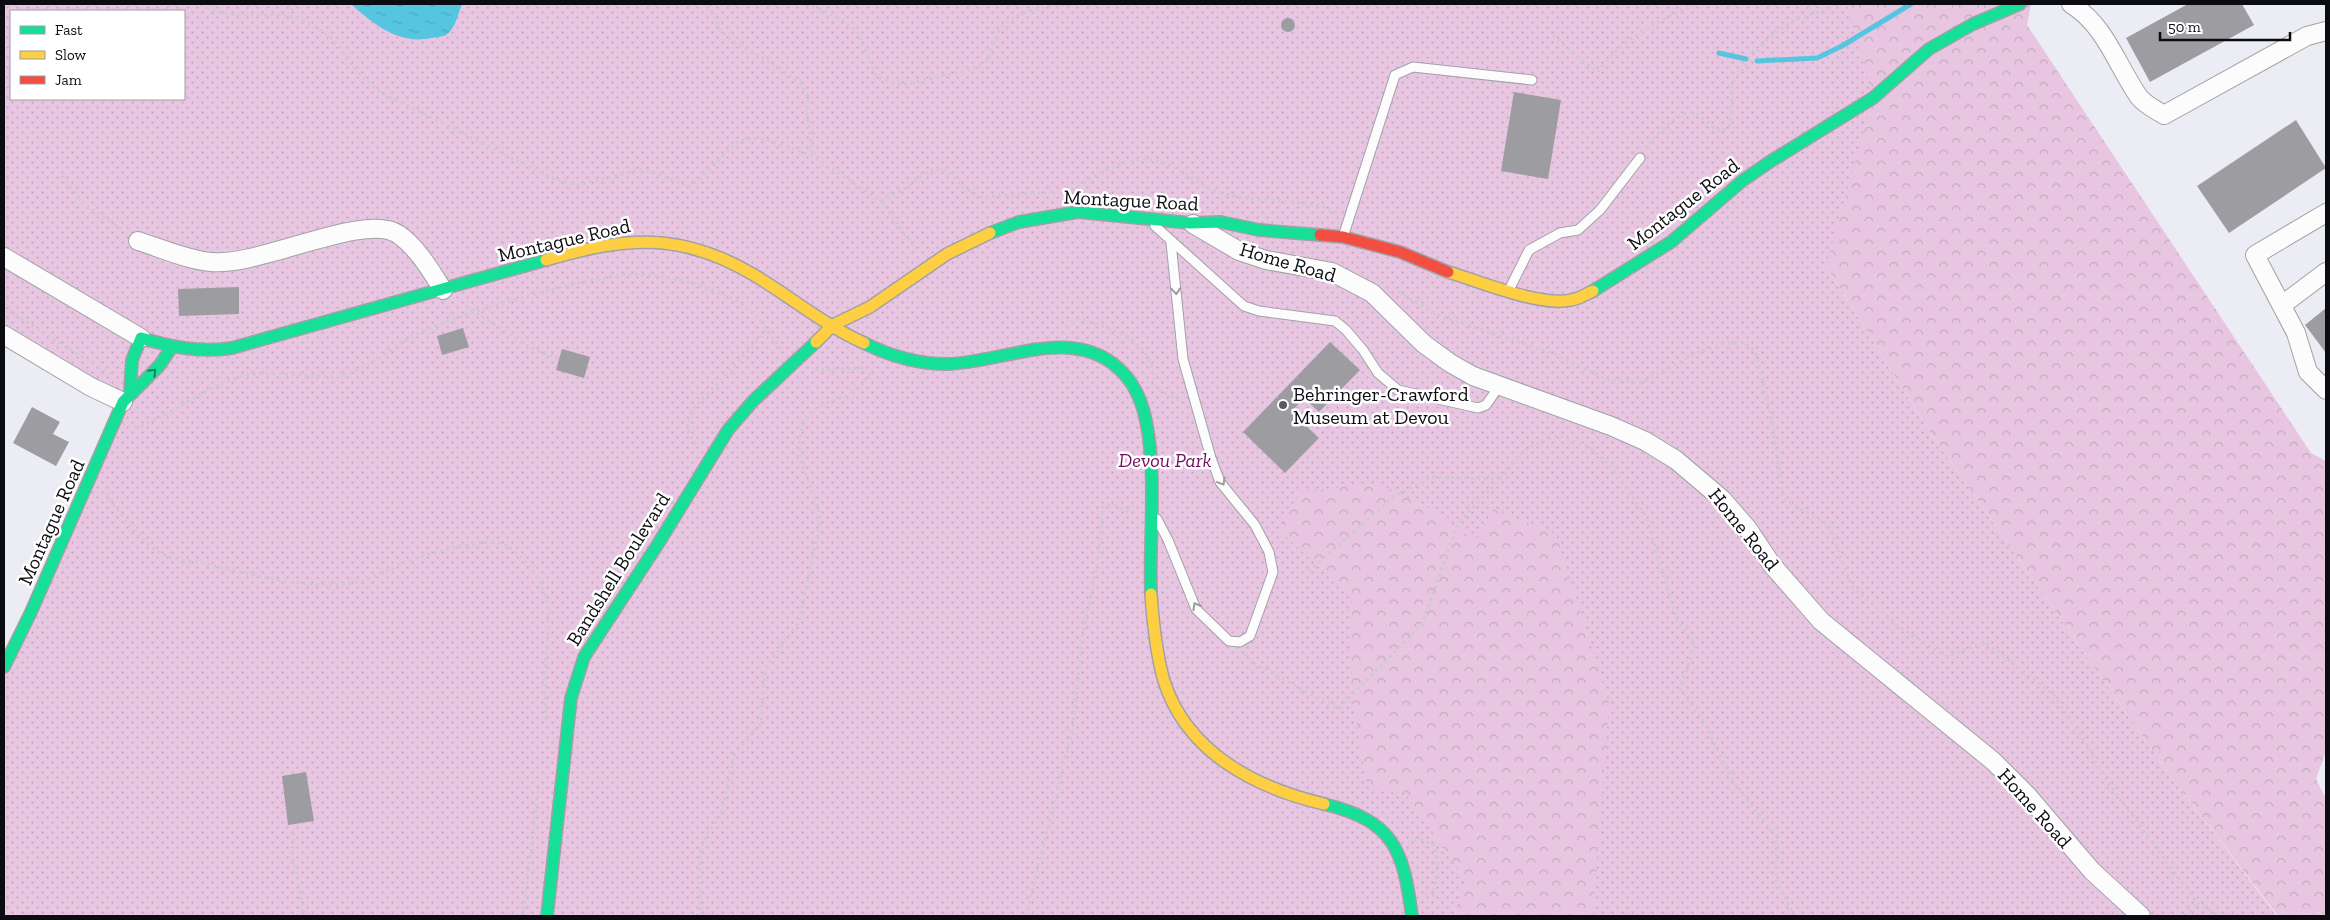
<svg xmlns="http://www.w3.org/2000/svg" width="2330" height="920" font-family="'Zilla Slab',serif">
<defs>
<pattern id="green-dots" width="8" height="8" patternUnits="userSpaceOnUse" patternTransform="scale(1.25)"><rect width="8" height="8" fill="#e8c6e1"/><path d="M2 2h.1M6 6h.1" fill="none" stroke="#c6a9c0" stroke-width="1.8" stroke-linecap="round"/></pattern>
<pattern id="forest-crowns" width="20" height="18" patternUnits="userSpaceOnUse" patternTransform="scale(1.25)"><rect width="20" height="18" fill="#e8c6e1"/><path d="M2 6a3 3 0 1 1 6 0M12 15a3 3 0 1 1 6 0" fill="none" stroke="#c6a9c0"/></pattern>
<pattern id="water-ripples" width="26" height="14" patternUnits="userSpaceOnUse" patternTransform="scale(1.25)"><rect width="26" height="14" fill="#56c6e0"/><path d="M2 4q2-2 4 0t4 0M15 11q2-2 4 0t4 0" fill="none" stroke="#4aa9bf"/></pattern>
</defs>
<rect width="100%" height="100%" fill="#ecedf4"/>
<!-- green -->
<path fill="url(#green-dots)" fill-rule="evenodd" d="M4 4H2020L1826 266 1930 432 2166 770 2277 916 2326 912V916H4V667L123 402 4 335ZM11 11H184V99H11Z"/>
<!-- forest -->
<g fill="url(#forest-crowns)">
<polygon points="1847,4 2031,4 2027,25 2311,453 2326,461 2326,751 2316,779 2326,799 2326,912 2278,916 2166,770 1930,432 1826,266 1873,98"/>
<path d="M1377 483 1445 516 1475 542 1493 509 1556 534 1609 703 1593 916H1455L1465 879 1408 797 1367 785C1355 723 1347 660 1352 597L1280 531 1300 492Z"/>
</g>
<!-- water -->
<path fill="url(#water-ripples)" d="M351 4H462C458 14 456 28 446 35 442 37 435 37 431 38 399 45 373 24 351 4Z"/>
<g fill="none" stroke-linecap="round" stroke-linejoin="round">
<!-- stream -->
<g stroke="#56c6e0" stroke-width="5">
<polyline points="1719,53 1746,59"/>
<polyline points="1757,61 1817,58 1842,46 1911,4"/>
</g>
</g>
<!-- building -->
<g fill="#9c9ca1">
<polygon points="2188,4 2242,4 2254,25 2150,82 2126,38"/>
<circle cx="1288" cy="25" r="7"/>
<polygon points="1514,92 1561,100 1548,179 1501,171"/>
<polygon points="2296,120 2326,168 2229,233 2197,186"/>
<polygon points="239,287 239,314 179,316 178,289"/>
<polygon points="2326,308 2326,353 2305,325"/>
<polygon points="463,328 469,347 442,355 437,336"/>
<polygon points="1330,342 1360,370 1319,412 1304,398 1291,412 1319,438 1285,473 1243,432"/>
<polygon points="562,349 590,357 584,378 556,370"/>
<polygon points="32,407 60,422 53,434 69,442 56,466 13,443"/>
<polygon points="306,772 314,821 288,825 282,776"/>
</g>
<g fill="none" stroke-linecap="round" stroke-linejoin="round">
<defs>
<g id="lane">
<polyline points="1155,226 1244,306 1259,311 1335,321 1346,330 1363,350 1378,373 1398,390 1478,408 1486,405 1500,385"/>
<polyline points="1343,237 1395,75 1413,67 1532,80"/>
<polyline points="1510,288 1529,250 1560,233 1578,230 1600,210 1640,158"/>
<polyline points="1157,519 1168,540 1196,609 1229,641 1240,642 1250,636 1273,572 1269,552 1255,525 1220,482 1211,458 1183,359 1171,243"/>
</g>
<g id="street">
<path d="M2071 4C2106 26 2116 64 2139 97 2144 104 2156 110 2164 115L2307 36 2326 31"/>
<polyline points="2326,213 2255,255 2296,333 2308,372 2326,390"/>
<polyline points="1193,224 1239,251 1266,260 1332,272 1372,293 1424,344 1450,363 1473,376 1611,426 1645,441 1676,460 1722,499 1748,529 1772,565 1821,621 1993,761 2028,796 2092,871 2141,916"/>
<path d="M138 241C161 248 187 260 211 262 259 267 364 212 398 234 417 247 431 271 443 290"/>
<polyline points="4,257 141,338"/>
<polyline points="2282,305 2326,272"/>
<polyline points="4,335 91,387 123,402"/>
</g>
<g id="fast">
<polyline points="990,233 1019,222 1078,212 1190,223 1221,222 1259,230 1320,235"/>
<polyline points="1593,291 1671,242 1742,181 1771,161 1873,98 1929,49 1973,24 2020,4"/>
<path d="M864 343C890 356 918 364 947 364 1002 363 1071 325 1118 368 1133 381 1142 401 1146 421 1157 473 1149 540 1151 594"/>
<path d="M130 392 132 360 141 338C172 347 200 353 232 348L546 260"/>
<polyline points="4,667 31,612 123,402 159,366 172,347"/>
<path d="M1324 804C1394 821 1403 849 1412 916"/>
<polyline points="547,916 571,698 584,657 658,544 728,430 753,401 816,342"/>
</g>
<g id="slow">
<path d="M546 260C625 237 680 231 754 275 791 297 824 325 864 343"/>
<path d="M1448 272C1479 281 1540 307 1571 300 1579 299 1586 294 1593 291"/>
<polyline points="816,342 833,325 870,307 947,254 990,233"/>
<path d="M1151 594C1153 623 1156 653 1164 681 1187 753 1256 788 1324 804"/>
</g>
<polyline id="jam" points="1320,235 1343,237 1400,252 1448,272"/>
</defs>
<!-- lane casing -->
<use href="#lane" stroke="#a1a2a7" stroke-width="11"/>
<!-- street casing -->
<use href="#street" stroke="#a1a2a7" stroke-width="20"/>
<!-- fast casing -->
<use href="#fast" stroke="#a1a2a7" stroke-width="14"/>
<!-- slow casing -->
<use href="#slow" stroke="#a1a2a7" stroke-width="14"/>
<!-- jam casing -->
<use href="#jam" stroke="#a1a2a7" stroke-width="14"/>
<!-- path -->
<g stroke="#cbcbcd" stroke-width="3" stroke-dasharray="2.5 4" stroke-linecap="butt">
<path d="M201 4C229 22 261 11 291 17 304 19 325 31 334 41 340 46 343 54 347 60 357 72 368 82 380 92L552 178 578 185 639 170 650 171 689 187 701 178 738 141 752 138 771 141 813 156 881 201 916 250"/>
<polyline points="710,4 721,31 731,40 784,71 802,85 808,96 807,115 813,155"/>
<path d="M806 4 840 18 857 32 877 77 902 85 969 70 988 60C991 51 994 39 999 31 1015 8 1050 7 1074 4"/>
<polyline points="291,17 293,4"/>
<path d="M1553 35 1576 56 1598 72C1623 37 1656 23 1693 4"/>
<path d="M1646 149C1652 138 1677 111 1692 113 1702 115 1711 126 1719 131 1743 129 1724 94 1735 79 1753 57 1767 33 1794 21 1808 14 1823 12 1836 4"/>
<polyline points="62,176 83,203 124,231"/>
<path d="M1072 190C1094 177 1115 162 1141 160 1172 157 1194 185 1222 193 1260 205 1301 195 1338 213"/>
<polyline points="881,201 903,190 930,170 942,169 953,176 962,187 981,197 1056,192"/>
<polyline points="1398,292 1442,317 1552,353 1606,379 1641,383 1694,354 1723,344 1744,342 1756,353 1773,427 1783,499 1829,525 1852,587 1901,628 1947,657 1985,642 2053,694 2088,746 2101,773 2197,903 2220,916"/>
<polyline points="466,306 531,348 559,359"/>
<polyline points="4,308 112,375"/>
<path d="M1066 327 1078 319C1108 327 1154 340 1153 379"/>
<polyline points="815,370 866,368"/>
<polyline points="1159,390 1182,402"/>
<path d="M135 428C174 415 205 385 244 376 270 370 294 376 320 376 325 376 333 378 338 377 369 370 394 344 421 332 460 315 499 304 540 293 569 285 598 277 629 275 662 272 721 288 747 308 761 319 770 335 781 349"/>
<path d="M696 444C686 430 684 425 693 409L767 331"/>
<path d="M108 493V497C123 517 142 544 166 556 177 561 192 560 203 563 251 574 303 590 353 583 371 580 389 569 406 562 427 554 477 539 498 543 519 548 536 573 544 591 553 614 546 644 545 667 544 685 545 702 546 720"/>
<polyline points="1309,571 1393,497 1432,477 1500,479"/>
<polyline points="1244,654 1257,665 1338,709 1422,624 1458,523 1507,472 1524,450 1557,435 1589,447 1611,466 1646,516 1676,618 1695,645 1680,689 1704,722 1732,780 1776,836 1776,881 1795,916"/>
<polyline points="294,833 292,852 304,916"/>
<path d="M1414 840 1421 839 1434 845C1440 865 1436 881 1432 901"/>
<polyline points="523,916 539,783"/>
<path d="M697 916 700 912V852L706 835 720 817 735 753 761 724 763 687 767 666 799 622 820 522C818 494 799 470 799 444 799 436 802 429 805 422 816 399 839 404 856 390 863 384 868 376 873 369"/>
<polyline points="1026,916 1072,732 1083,635 1098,560 1103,507 1111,504 1129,512"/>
<polyline points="2185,916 2197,903"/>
</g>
<!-- lane -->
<use href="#lane" stroke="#fcfcfd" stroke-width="9"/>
<!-- street -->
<use href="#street" stroke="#fcfcfd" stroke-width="18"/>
<!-- fast -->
<use href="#fast" stroke="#16e098" stroke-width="11"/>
<!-- slow -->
<use href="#slow" stroke="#ffcf43" stroke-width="11"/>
<!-- jam -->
<use href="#jam" stroke="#f24e42" stroke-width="11"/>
</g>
<!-- one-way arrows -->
<defs><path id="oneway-chevron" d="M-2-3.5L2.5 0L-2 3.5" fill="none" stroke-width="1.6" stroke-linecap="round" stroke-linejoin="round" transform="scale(1.25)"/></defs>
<g stroke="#9c9c9e">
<use href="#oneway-chevron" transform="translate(1176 291) rotate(86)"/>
<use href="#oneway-chevron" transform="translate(1222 482) rotate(59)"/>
<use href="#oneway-chevron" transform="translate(1196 606) rotate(-120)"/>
</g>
<use stroke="#11815b" href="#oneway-chevron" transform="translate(153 372) rotate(-46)"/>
<!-- markers -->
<circle fill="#5a5b60" stroke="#fff" stroke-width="2" cx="1283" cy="405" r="5"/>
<g text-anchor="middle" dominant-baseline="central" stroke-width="5" stroke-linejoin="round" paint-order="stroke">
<!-- street labels -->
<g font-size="20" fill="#0b0c10" stroke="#fff">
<text transform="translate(1131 200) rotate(3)">Montague Road</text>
<text transform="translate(1683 204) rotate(-38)">Montague Road</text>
<text transform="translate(564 240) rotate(-13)">Montague Road</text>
<text transform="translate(1288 262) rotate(16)">Home Road</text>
<text transform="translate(51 522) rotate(-66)">Montague Road</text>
<text transform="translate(1744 529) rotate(51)">Home Road</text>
<text transform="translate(618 569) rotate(-58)">Bandshell Boulevard</text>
<text transform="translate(2035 808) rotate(48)">Home Road</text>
</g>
<!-- poi labels -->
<g font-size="20" fill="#0b0c10" stroke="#fff" text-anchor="start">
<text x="1293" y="394">Behringer-Crawford<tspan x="1293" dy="23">Museum at Devou</tspan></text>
</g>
<!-- park labels -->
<g font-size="20" font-style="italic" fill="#710c5e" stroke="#fff">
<text x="1165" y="460">Devou Park</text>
</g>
</g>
<!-- border -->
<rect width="2330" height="920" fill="none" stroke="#0b0c10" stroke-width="10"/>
<!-- legend -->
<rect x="10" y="10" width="175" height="90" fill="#ffffff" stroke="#9d9e9f"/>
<rect x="20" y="26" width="25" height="8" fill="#16e098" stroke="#9d9e9f"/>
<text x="55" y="35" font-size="15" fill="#0b0c10">Fast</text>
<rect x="20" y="51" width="25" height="8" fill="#ffcf43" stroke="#9d9e9f"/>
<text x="55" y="60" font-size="15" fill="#0b0c10">Slow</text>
<rect x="20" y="76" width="25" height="8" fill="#f24e42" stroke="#9d9e9f"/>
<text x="55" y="85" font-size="15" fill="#0b0c10">Jam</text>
<!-- scale -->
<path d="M2160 32v8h130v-8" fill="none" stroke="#0b0c10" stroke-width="2.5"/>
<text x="2168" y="32" font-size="15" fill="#0b0c10" stroke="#ffffff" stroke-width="4" paint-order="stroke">50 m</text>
</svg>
